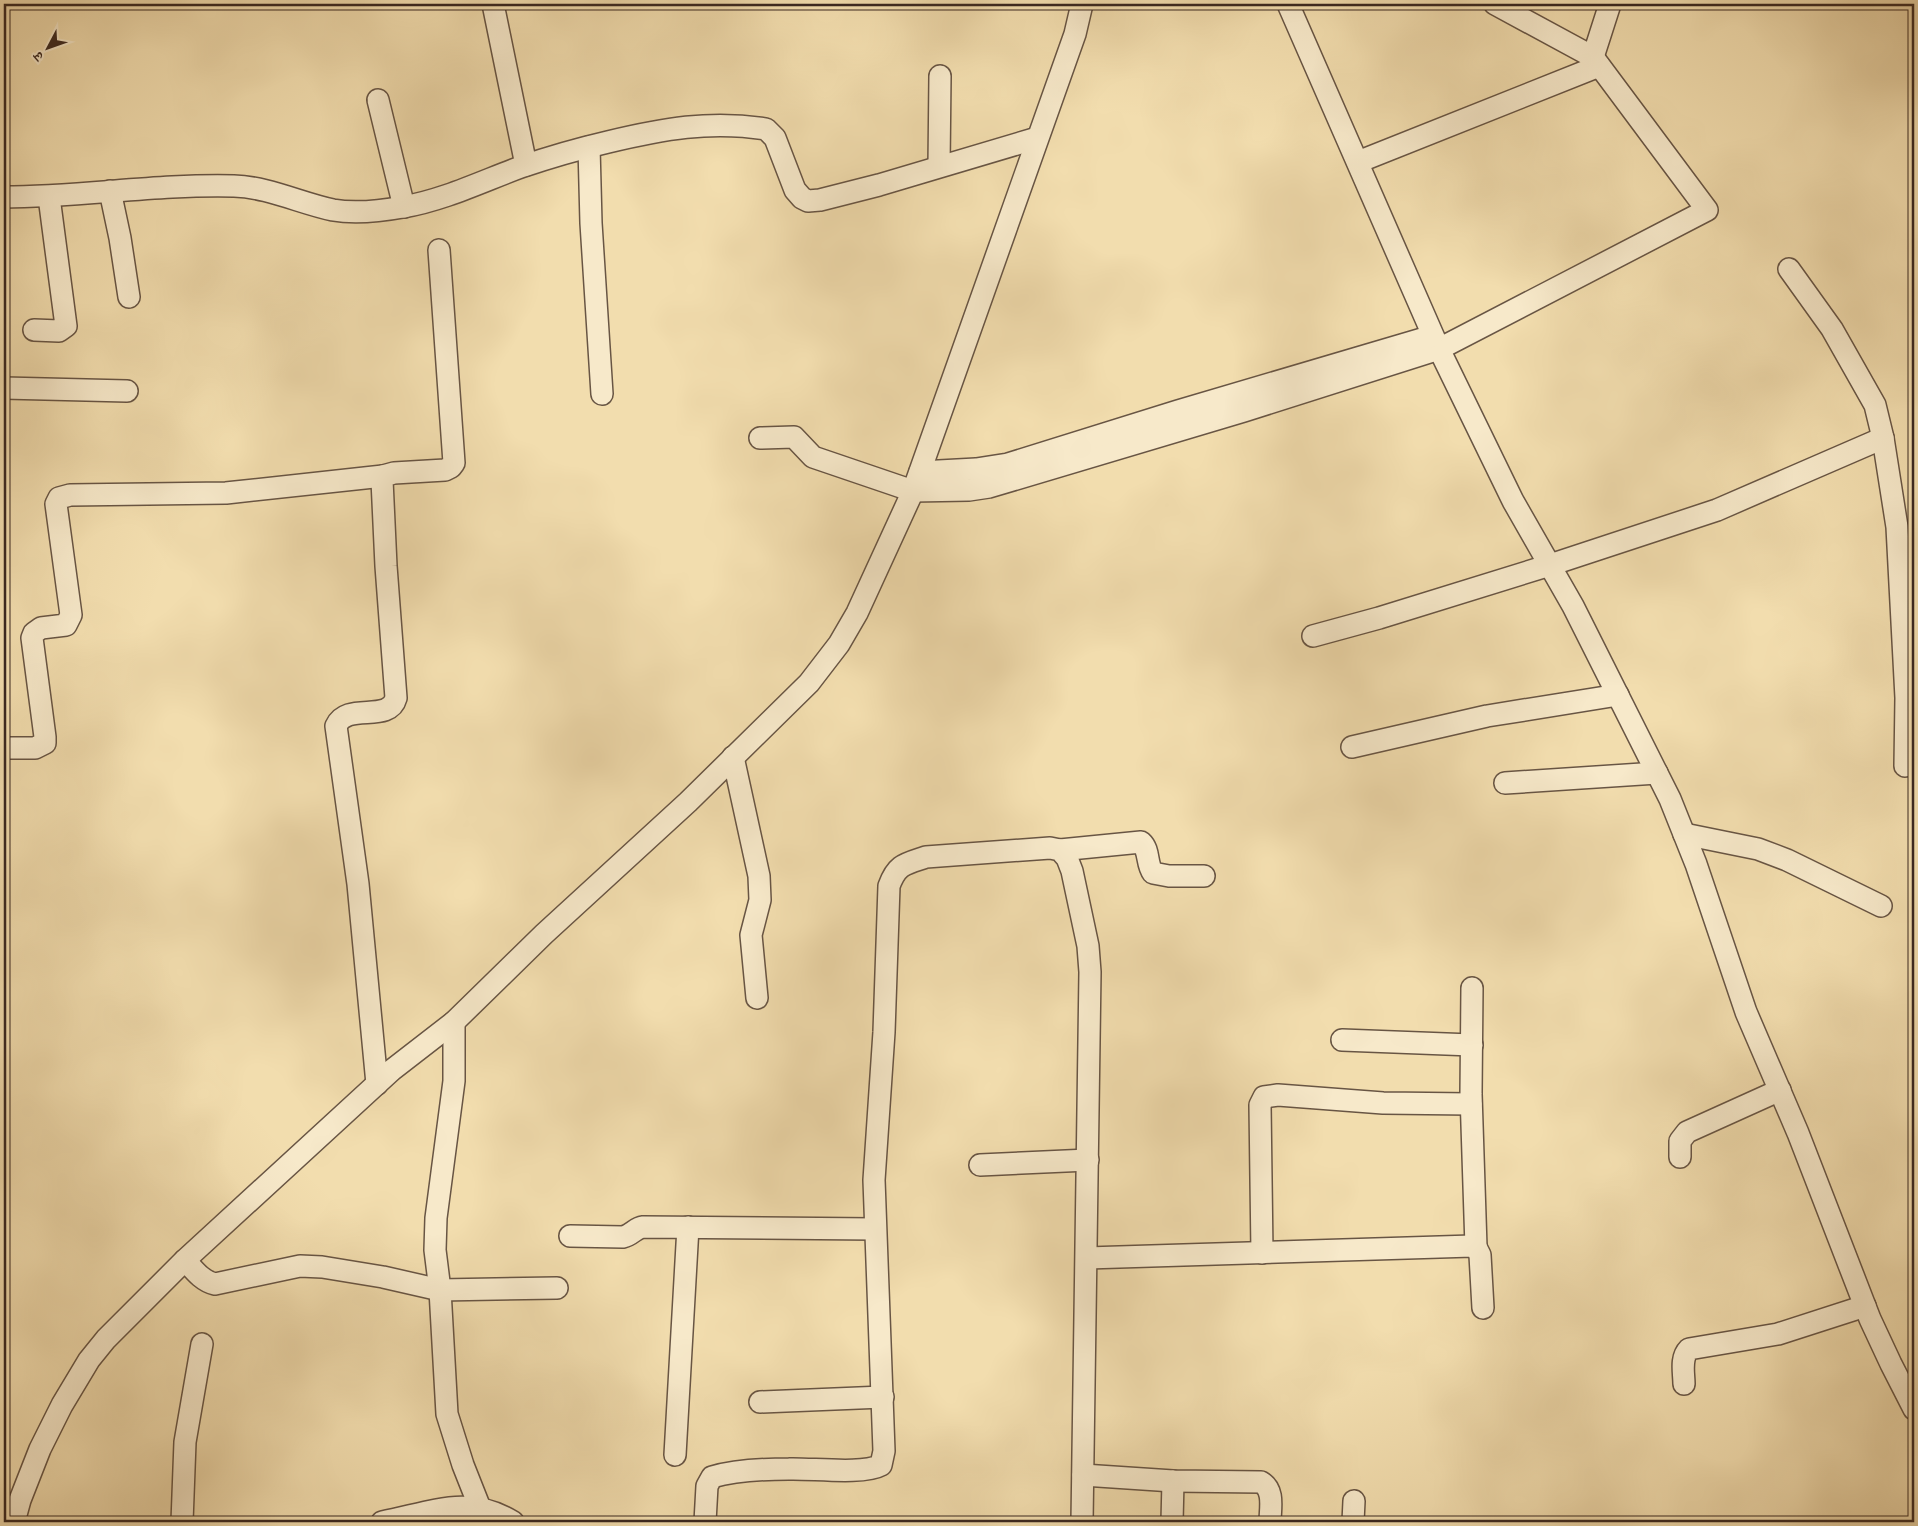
<svg xmlns="http://www.w3.org/2000/svg" width="1918" height="1526" font-family="'Sorts Mill Goudy','Noto Serif Devanagari',serif">
<rect width="100%" height="100%" fill="#f2ddae"/>
<filter id="stains"><feTurbulence type="fractalNoise" baseFrequency=".004" numOctaves="4"/><feColorMatrix values="0 0 0 0 .2 0 0 0 0 .09 0 0 0 0 .02 0 0 0 .5 -.17"/></filter>
<radialGradient id="worn" r=".72"><stop offset=".6" stop-color="#630" stop-opacity="0"/><stop offset="1" stop-color="#630" stop-opacity=".3"/></radialGradient>
<g fill="none" stroke-linecap="round" stroke-linejoin="round">
<defs>
<g id="minor">
<polyline points="493,4 526,165"/>
<polyline points="1288,4 1439,349 1513,501 1573,606 1670,799 1696,864 1746,1012 1798,1133 1870,1319 1891,1364 1914,1409"/>
<polyline points="1593,57 1610,4"/>
<polyline points="378,100 404,207"/>
<polyline points="589,147 591,223 602,394"/>
<polyline points="1358,162 1599,66"/>
<polyline points="939,166 940,76"/>
<polyline points="110,191 120,238 129,297"/>
<path d="M4 197C81 197 157 184 234 186 268 187 300 203 333 210 355 214 381 211 403 207 444 200 483 181 521 167 550 157 578 149 608 142 662 129 710 120 766 129L775 138 795 190 802 198 808 201 820 200 879 185 1037 138"/>
<polyline points="1789,269 1832,329 1875,405 1883,438 1897,527 1906,698 1905,766"/>
<polyline points="34,330 59,331 66,326 49,197"/>
<polyline points="4,388 127,391"/>
<polyline points="760,438 794,437 813,457 913,491 969,490 989,487 1244,411 1439,349 1707,210 1593,57 1495,4"/>
<polyline points="920,472 976,469 1008,464 1178,411 1432,336"/>
<polyline points="1313,636 1379,618 1550,565 1717,510 1883,438"/>
<polyline points="1352,747 1487,716 1618,695"/>
<polyline points="4,748 35,748 45,743 45,737 32,638 34,633 41,628 66,625 71,615 56,504 59,498 70,495 226,493 383,476"/>
<polyline points="733,757 759,876 760,900 751,935 757,998"/>
<polyline points="1505,783 1657,773"/>
<polyline points="1684,834 1758,849 1787,860 1881,906"/>
<path d="M1060 850 1141 842C1150 850 1146 864 1153 873L1169 876H1204"/>
<polyline points="1472,988 1471,1094 1476,1247"/>
<polyline points="454,1022 454,1081 436,1218 435,1250 440,1290 447,1414 463,1465 480,1508"/>
<polyline points="1342,1040 1472,1045"/>
<path d="M377 1084 358 884 336 726C347 701 389 724 396 698L386 566 382 480 383 476 394 473 445 470 451 467 454 463 439 250"/>
<polyline points="1680,1157 1680,1141 1687,1132 1780,1090"/>
<polyline points="980,1165 1088,1160"/>
<path d="M570 1236 623 1237C632 1235 635 1228 643 1227L875 1229"/>
<polyline points="1262,1253 1260,1105 1264,1097 1278,1095 1383,1103 1471,1104"/>
<polyline points="1087,1258 1472,1246 1476,1247 1480,1255 1483,1308"/>
<path d="M185 1260C194 1270 202 1281 215 1284L300 1266 322 1267 383 1277 440 1290 557 1288"/>
<path d="M1684 1384C1684 1373 1680 1358 1689 1349L1778 1334 1865 1306"/>
<polyline points="760,1402 883,1397"/>
<polyline points="675,1455 688,1227"/>
<path d="M1083 1475 1173 1481 1261 1482C1275 1490 1270 1509 1270 1522"/>
<polyline points="14,1522 20,1500 40,1449 62,1405 89,1360 106,1339 185,1260 392,1070 454,1022 544,934 688,802 809,683 839,644 857,613 913,491 1075,34 1082,4"/>
<polyline points="182,1522 185,1442 202,1344"/>
<path d="M382 1522C430 1513 468 1494 513 1522"/>
<path d="M705 1522 707 1486 712 1477C736 1470 763 1469 789 1469 811 1468 863 1475 881 1465L884 1451 874 1180 884 1032 889 886C897 864 905 864 926 857L1050 848 1060 850 1067 858 1072 871 1088 946 1090 972 1082 1522"/>
<polyline points="1172,1522 1173,1481"/>
<polyline points="1353,1522 1354,1501"/>
</g>
</defs>
<!-- minor casing -->
<use href="#minor" stroke="#685544" stroke-width="24"/>
<!-- minor -->
<use href="#minor" stroke="#f7e9ca" stroke-width="21"/>
</g>
<!-- margin -->
<rect width="1918" height="1526" fill="none" stroke="#f2ddae" stroke-width="20"/>
<rect x="5" y="5" width="1908" height="1516" fill="none" stroke="#3a2821" stroke-width="2.5"/>
<rect x="10" y="10" width="1898" height="1506" fill="none" stroke="#3a2821"/>
<!-- north arrow -->
<g transform="translate(48 48) rotate(229)" stroke="#f7e9ca" stroke-width="4" paint-order="stroke">
<path d="M0-4L9 19L0 12L-9 19Z" fill="#3a2821"/>
<text y="-8" font-size="14" font-weight="bold" text-anchor="middle" fill="#3a2821">उ</text>
</g>
<rect width="100%" height="100%" filter="url(#stains)"/>
<rect width="100%" height="100%" fill="url(#worn)"/>
</svg>
